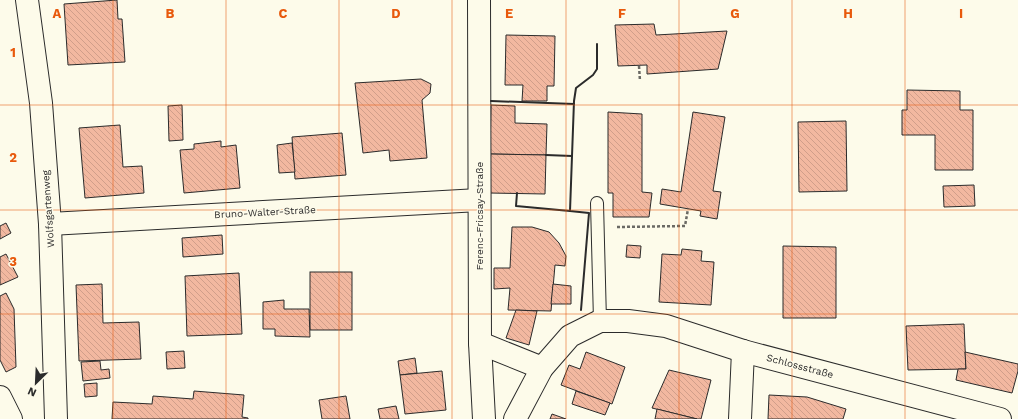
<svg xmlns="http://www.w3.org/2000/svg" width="1018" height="419" font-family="'Work Sans',sans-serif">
<defs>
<pattern id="building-back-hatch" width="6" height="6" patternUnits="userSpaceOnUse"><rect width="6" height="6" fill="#f2b8a0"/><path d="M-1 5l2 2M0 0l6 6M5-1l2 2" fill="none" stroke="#d09e8a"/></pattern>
</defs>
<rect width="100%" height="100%" fill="#fdfbea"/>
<!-- building -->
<g fill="url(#building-back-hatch)" stroke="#2b2b2b">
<polygon points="117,0 118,19 122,19 125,62 68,65 64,4"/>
<polygon points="654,24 656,35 727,31 718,69 647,74 647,65 618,66 615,25"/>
<polygon points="506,35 555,36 554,86 547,86 547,101 522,101 523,85 505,85"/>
<polygon points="421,79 431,84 430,93 422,100 427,158 390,161 389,150 363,153 355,83"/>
<polygon points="907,90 960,91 960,110 973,110 973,170 935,170 935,135 902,135 902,110 907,110"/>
<polygon points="182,105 183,140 169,141 168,106"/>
<polygon points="491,105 515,106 515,123 547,124 546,155 490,154"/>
<polygon points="608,112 642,114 642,192 652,193 649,217 613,217 613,193 608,193"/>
<polygon points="693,112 725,117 713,191 721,192 717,219 700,216 701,211 660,204 662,189 681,192"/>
<polygon points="846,121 847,191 799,192 798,122"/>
<polygon points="120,125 123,167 142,166 144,193 85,198 79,128"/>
<polygon points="342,133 346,175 295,179 292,137"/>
<polygon points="221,141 221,147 236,145 240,188 184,193 180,150 194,149 194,144"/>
<polygon points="292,143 295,172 279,173 277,145"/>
<polygon points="490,154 546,155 545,194 489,193"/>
<polygon points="974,185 975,206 944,207 943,186"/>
<polygon points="6,223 11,233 0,239 0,226"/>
<polygon points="512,227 532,227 549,232 559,243 566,256 565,266 555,265 551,311 508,310 510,288 494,289 494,268 510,268"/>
<polygon points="222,235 223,254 183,257 182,238"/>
<polygon points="627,245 641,246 640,258 626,257"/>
<polygon points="783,246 836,247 836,318 783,318"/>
<polygon points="682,249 702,251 701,261 714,262 711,305 659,302 662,254 681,255"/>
<polygon points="6,254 18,277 0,285 0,257"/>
<rect x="310" y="272" width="42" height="58"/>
<polygon points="239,273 242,334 187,336 185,276"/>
<polygon points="102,284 103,323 139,322 141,359 79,361 76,285"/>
<polygon points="553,284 571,286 571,304 551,304"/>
<polygon points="6,293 14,309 16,367 6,372 0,360 0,296"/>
<polygon points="284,300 284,309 309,309 310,337 275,336 275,329 263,329 263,302"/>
<polygon points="516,310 537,311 529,345 506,338"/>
<polygon points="964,324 966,369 908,370 906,326"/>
<polygon points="184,351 185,368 167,369 166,352"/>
<polygon points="586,352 625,367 612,404 561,385 569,365 580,369"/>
<polygon points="965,352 1018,364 1018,371 1012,393 956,380 958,369 966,369"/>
<polygon points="415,358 417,373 400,375 398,361"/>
<polygon points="100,361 101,370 109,369 110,378 83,381 81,362"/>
<polygon points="669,370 711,380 701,419 697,419 652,408"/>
<polygon points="442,371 446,410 405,414 400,375"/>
<polygon points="97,383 97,396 85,397 84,384"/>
<polygon points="194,391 244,395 242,417 248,418 248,419 112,419 113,402 152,404 153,396 193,399"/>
<polygon points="576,391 610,403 605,415 572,404"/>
<polygon points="769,395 807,397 846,409 843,419 768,419"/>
<polygon points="346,396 350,419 322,419 319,400"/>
<polygon points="396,406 399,419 380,419 378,409"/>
<polygon points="657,409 697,419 655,419"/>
<polygon points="552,414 566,419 550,419"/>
</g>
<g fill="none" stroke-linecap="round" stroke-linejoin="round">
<defs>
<polyline id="service" points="597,203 600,321"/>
<g id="minor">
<polyline points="27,0 41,103 50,224 56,419"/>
<polyline points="479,0 480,343 484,419"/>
<polyline points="50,224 479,200"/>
<polyline points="480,343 542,368"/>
<polyline points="0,397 11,419"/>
<polyline points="515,419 542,368 570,336 600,321 628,321 666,326 743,351 1000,419"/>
<polyline points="740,419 743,351"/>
</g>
</defs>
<!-- service casing -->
<use href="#service" stroke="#2b2b2b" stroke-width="14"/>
<!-- minor casing -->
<use href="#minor" stroke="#2b2b2b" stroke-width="24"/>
<!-- path -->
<g stroke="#6a6964" stroke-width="2.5" stroke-dasharray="3 2" stroke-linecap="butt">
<polyline points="639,66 640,81"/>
<polyline points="617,227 685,226 688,209"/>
</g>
<!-- service -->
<use href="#service" stroke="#fdfbea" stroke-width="12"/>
<!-- minor -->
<use href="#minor" stroke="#fdfbea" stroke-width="22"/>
<!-- wall -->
<g stroke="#2b2b2b" stroke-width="2">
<polyline points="491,101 574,104"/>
<polyline points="546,155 572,156"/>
<polyline points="517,193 516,206 570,211"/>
<polyline points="581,310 589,213 570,211 574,101 576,88 593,75 597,69 597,44"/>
</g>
</g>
<!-- grid -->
<path fill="none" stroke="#e8590c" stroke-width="1" stroke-opacity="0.55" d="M113 0V419M226 0V419M339 0V419M452 0V419M566 0V419M679 0V419M792 0V419M905 0V419M0 105H1018M0 210H1018M0 314H1018"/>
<g text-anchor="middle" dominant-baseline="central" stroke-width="3" stroke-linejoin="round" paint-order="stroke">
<!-- street labels -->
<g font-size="10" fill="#2b2b2b" stroke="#fdfbea">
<text transform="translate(48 209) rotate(-94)">Wolfsgartenweg</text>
<text transform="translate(265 212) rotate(-3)">Bruno-Walter-Straße</text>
<text transform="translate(479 216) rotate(-90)">Ferenc-Fricsay-Straße</text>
<text transform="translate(800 366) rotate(15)">Schlossstraße</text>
</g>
</g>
<g font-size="13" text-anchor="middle" font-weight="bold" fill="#e8590c" stroke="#fdfbea" stroke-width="3" stroke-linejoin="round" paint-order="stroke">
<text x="57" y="18">A</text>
<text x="170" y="18">B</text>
<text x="283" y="18">C</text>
<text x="396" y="18">D</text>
<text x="509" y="18">E</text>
<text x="622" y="18">F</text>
<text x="735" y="18">G</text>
<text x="848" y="18">H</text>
<text x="961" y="18">I</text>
<text x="13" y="57">1</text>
<text x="13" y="162">2</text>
<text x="13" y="266">3</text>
</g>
<!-- north arrow -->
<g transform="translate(36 383) rotate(204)" stroke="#fdfbea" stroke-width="3" paint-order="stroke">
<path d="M0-3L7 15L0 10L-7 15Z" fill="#2b2b2b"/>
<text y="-6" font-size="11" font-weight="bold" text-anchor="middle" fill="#2b2b2b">N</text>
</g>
</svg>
